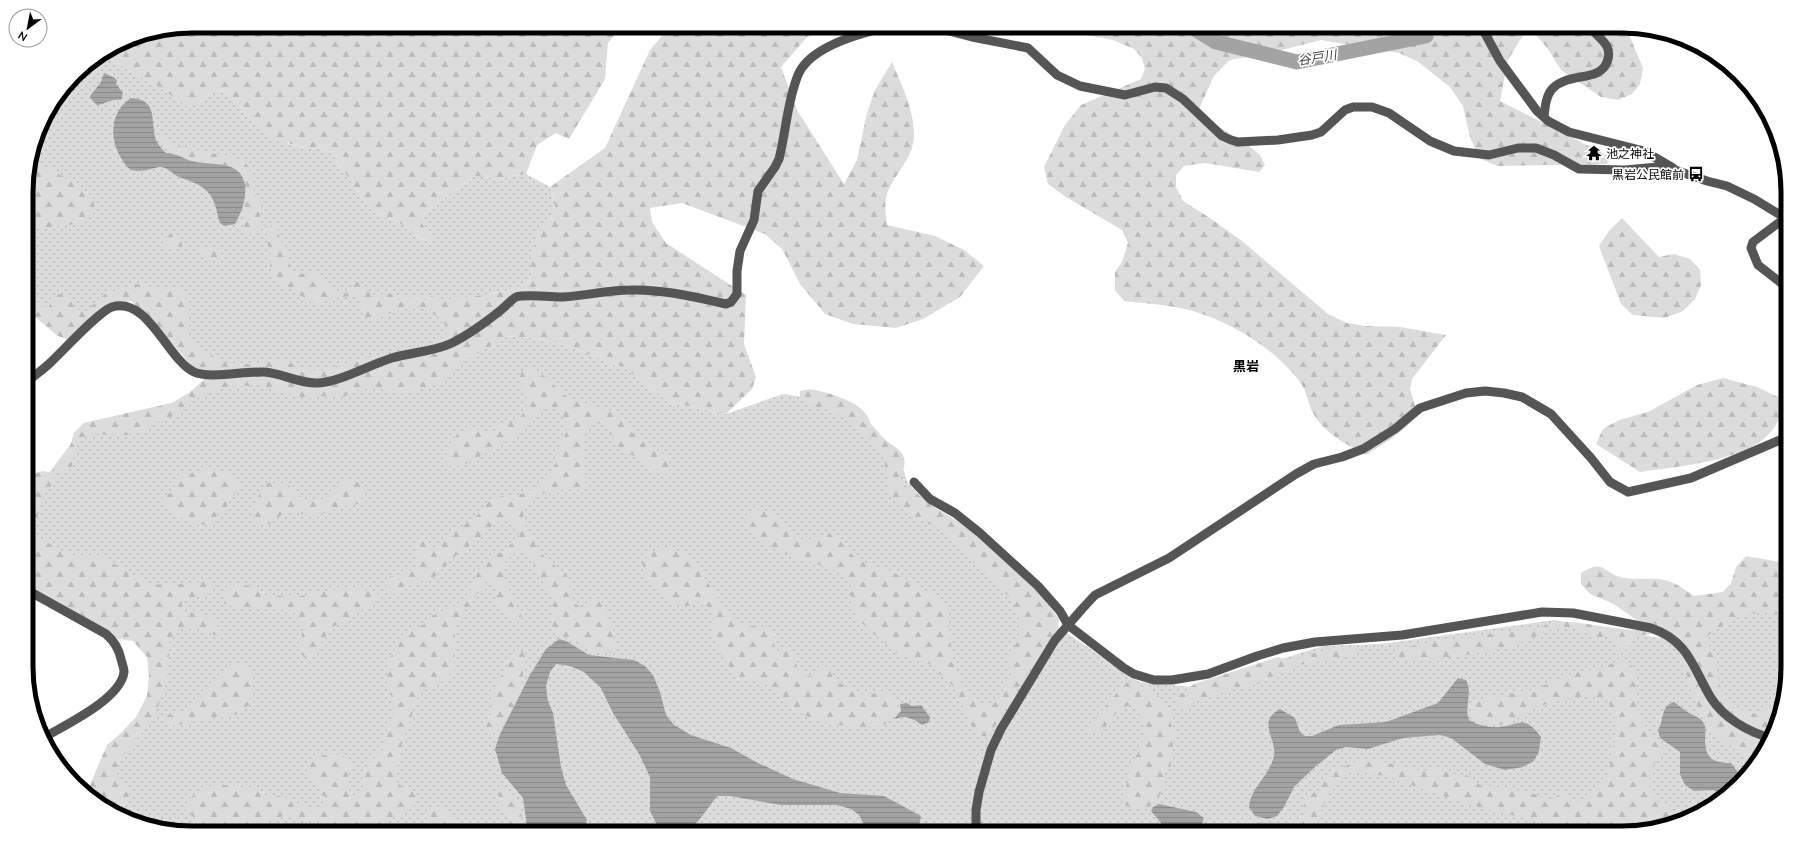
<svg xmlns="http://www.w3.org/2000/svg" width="1814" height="859" font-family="Mulish,'Noto Sans JP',sans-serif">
<defs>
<pattern id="grass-dots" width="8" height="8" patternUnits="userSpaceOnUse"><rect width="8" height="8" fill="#dcdcdc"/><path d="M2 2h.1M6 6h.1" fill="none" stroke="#bbb" stroke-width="1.8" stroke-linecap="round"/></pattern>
<pattern id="forest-firs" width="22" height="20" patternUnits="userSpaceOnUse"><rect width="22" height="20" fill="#dcdcdc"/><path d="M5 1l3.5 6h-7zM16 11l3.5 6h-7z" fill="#bbb"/></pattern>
<pattern id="water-rules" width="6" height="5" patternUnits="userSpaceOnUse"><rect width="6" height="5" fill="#a3a3a3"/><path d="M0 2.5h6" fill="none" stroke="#8b8b8b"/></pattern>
</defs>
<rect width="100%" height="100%" fill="#fff"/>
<!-- grass -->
<polygon fill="url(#grass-dots)" points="103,55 162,89 185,106 199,103 214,90 227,91 257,126 289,144 307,149 322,148 332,154 362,198 376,214 397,221 419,238 429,241 432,235 422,224 425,212 475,176 497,179 526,174 550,187 555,206 549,223 538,233 531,262 532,275 527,283 511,290 492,293 505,336 531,338 562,344 625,368 669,402 726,414 783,394 830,401 871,424 898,454 908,483 924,501 971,531 1040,594 1058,627 1139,682 1193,687 1323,646 1381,644 1554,620 1666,639 1706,637 1708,627 1762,607 1788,611 1788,668 1775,731 1754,768 1715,805 1676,824 1633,833 192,833 128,820 91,799 143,721 155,651 27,582 27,492 35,491 71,444 74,433 84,423 172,403 189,393 204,380 154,322 131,301 109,303 68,339 58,336 27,310 26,181 43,118 82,67"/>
<!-- forest -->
<g fill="url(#forest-firs)">
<polygon points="192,26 622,26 608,43 605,79 569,139 556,133 537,145 526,174 497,179 475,176 425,212 422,224 432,235 429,241 419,238 397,221 376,214 362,198 332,154 322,148 307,149 272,138 257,126 227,91 214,90 199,103 192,106 185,106 162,89 103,55 128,39"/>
<path d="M670 26H825L823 29 807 37 781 67 797 110 844 184 857 160 867 113 875 90 892 62C902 86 920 121 912 148 907 164 891 180 887 194 884 204 886 215 887 225L935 236 964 250 984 266 960 297 923 319 896 328 853 324 825 314 800 284 782 249 765 234 682 203 650 208 652 222 666 243 746 295 744 344 756 377 752 389 726 414 669 402 625 368 562 344 531 338 505 336 465 361 443 382 426 388 401 394 377 388 354 390 344 397 335 395 308 398 283 393 259 385 225 387 195 399 165 421 151 423 143 431 127 435 95 434 81 438C73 451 76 459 69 472L61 471 57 466 71 444 74 433 84 423 172 403 189 393 204 380 154 322 131 301 109 303 68 339 58 336 27 310V293L42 306 49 307 57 294C67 294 72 300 74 309L86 311 105 294 136 284 166 289 179 288 186 295 188 317 187 335C197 343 208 354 219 360 233 369 269 362 284 358L298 368 320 371 368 357 391 352 419 351 442 339 450 328C441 323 434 311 426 308 416 305 404 307 395 311 383 316 376 323 363 315L361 302 358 295 328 299 319 303 311 302 277 281 272 274 270 267V253L267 241 268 231 272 225 276 224 280 239 288 250 289 262 292 271 303 274 313 273 323 278 329 287 343 294 351 290 353 282 359 281C365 284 367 294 374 295 378 296 383 293 387 294 404 296 409 302 426 294L437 298 440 304 456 298H465L511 290 527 283 532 275 531 262 538 233 549 223 555 206 550 187 605 148 650 50Z"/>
<path d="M1058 26H1622L1629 27 1630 37 1643 68 1640 84 1632 94 1618 100 1601 97 1561 70 1548 49 1536 35H1523L1508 60 1500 101 1610 157 1607 164 1497 166 1479 158 1470 137 1463 106 1450 87 1417 61 1399 53 1321 40 1274 52 1230 60 1214 76 1199 109 1202 116 1249 146 1260 155 1265 165 1259 172 1205 163 1184 166 1176 175V187L1183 201 1210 218 1242 241 1328 314 1347 323 1365 326 1400 327 1446 335 1412 379 1410 389 1416 408 1407 426 1391 439 1366 455C1346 444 1325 434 1313 413 1308 404 1307 393 1302 385 1280 353 1238 326 1202 314 1177 305 1150 304 1124 301L1115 290V272L1122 262 1128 243 1122 230 1066 197 1048 184 1044 167 1065 125 1081 105 1141 79 1145 69 1142 58 1134 49 1113 40 1084 34Z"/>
<path d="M163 136 178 146 236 158 246 163 253 174 254 194 259 201 261 226 256 233 247 235 242 231 245 200 229 166C205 161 172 163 160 138Z"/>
<path d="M32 161C54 169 75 184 94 198V213L84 223 45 228 26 227V181Z"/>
<polygon points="1622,218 1659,257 1674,254 1690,259 1700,270 1701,285 1695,299 1683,311 1664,318 1633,315 1621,304 1599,246 1609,231"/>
<polygon points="172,233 181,238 182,247 173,251 164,247 164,239"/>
<polygon points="203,248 219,250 221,257 213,261 203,259 200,252"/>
<path d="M529 368 543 375 568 398 619 415 627 423 633 434 649 446 667 457 670 470 664 476 657 473 642 459 627 453 616 446 612 435 604 425 593 421 586 432 583 451 586 483 581 490C556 489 540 489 523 510L524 523 538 550 550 562 565 573 570 581 571 601 582 608 598 598 604 606 617 648 613 653C595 653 589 650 573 641 565 637 558 636 552 629L553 600 533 562 526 552 518 551 507 560 500 570 511 595 522 617 520 621 512 622C499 611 494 601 495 584L492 580 486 582 455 624 454 670 446 679 434 687 423 690 419 696 414 707 411 719 401 746 396 781 403 788 415 792 418 800C407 818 398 813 384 822L387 833H344L334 830 321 822 283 816 259 824H244L217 833H194L199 828 196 820 186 810 189 799 199 791 216 784 254 788 265 795 279 796 293 800 305 807 319 811 328 802 309 775V766L315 758C332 754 341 749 352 764 349 777 345 780 347 793L351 796H360L363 788 362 774 368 764 383 749 388 725 395 712 389 687 387 672 390 658 400 639 411 631 423 625 433 615 441 613 448 606H457C460 604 464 601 466 597 473 588 474 576 482 567 493 555 514 548 520 531L516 525 507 518 494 524 475 542 457 554 436 576 409 586 396 595 388 591 386 585 389 577 410 571 418 566 416 551 417 543 423 541 431 547H437L443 541 479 514 490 500 502 496 514 497 529 491 544 481 554 470 559 446 566 433V421L559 410 549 407 533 415 524 427 512 438 466 464 454 467 447 465C444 457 448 444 454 438 457 434 463 431 467 428L493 432 500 423 511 422 520 418 526 407V392L519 382 521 372Z"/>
<path d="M1723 378 1757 387 1778 397 1783 405C1780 417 1777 426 1768 435 1744 461 1674 467 1640 472L1596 444 1603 429 1619 420 1648 412 1697 385Z"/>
<path d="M810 389C826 392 856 400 866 414 870 420 871 428 877 433 893 449 915 450 899 478L900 482 923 498 932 506 954 519 971 531 1040 594 1059 619 1058 627 1024 678 989 736H983L976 733 969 722 956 689 930 664 896 653 856 618 851 604V586L842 574 827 567 796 558 766 544 751 531 745 520 751 511 763 509 787 524 796 540C808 542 817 538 828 533L842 543 856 559 875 567 889 570 937 597 946 604C954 646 945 678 984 706L995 703 1011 677 1009 658 1019 638 1021 618 1013 602 999 585 968 558 951 537 929 524 909 516 899 506 889 490 883 453 870 438 835 412 805 404 800 397V391Z"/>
<path d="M207 467C222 469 232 476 243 485L230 499 226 509 218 514 212 524C192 528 173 513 158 500L176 490 173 482C179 472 186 475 195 472 200 471 204 469 207 467Z"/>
<path d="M43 471 52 473 55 481 43 495 36 523 30 529V536L34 540 41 539 74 557H102L151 584 169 585 208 581 214 586 210 594 184 600 180 608C197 618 208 607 221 631L217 636 195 627H183L175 631 170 641 167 681 154 719 118 762 117 780 126 785 131 795 125 804 98 800 96 801 86 794 107 745 121 733 136 717 147 696 149 676 147 657 133 641 119 639 27 590V481L36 473Z"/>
<path d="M342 480 358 482 364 488 361 502C354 507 349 505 341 507 332 510 323 514 313 515 305 515 295 511 286 511L270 524H259L253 517C253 504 259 494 267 483 291 481 290 487 306 501L318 499 327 501Z"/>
<path d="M669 546C679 551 691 557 699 567 703 571 704 578 708 583 715 594 730 617 742 623 750 627 760 626 769 627L774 634V645L779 652 792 646 797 668 806 677 816 674 824 666 830 669 833 678C842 684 853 693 865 694 873 695 881 691 889 694 902 699 895 722 883 725 861 730 821 725 801 713 789 705 781 691 766 685 756 680 744 682 735 674 727 666 714 642 712 631 712 627 715 623 714 619 713 610 707 606 700 601L691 606 674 604 659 591 646 576 642 563 651 552Z"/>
<path d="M1746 556 1786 563 1788 568V616C1779 615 1769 613 1759 613 1741 614 1718 625 1706 638L1708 649 1714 656 1719 684 1725 695 1734 705 1746 712 1759 715 1768 707 1781 702 1775 731 1755 767 1714 732 1699 713 1679 651 1654 634 1635 636 1629 648 1623 652 1618 651C1613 643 1615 636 1604 635L1601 639 1591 638C1584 628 1571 626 1559 628 1543 631 1528 641 1513 646 1491 652 1415 665 1396 657L1395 653 1405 647 1542 627C1546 625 1550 622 1553 622 1584 620 1614 631 1644 630V625L1612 603 1590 594 1581 584V573C1604 559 1601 571 1620 577 1634 581 1650 577 1664 580 1675 582 1685 590 1694 596L1723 592 1731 583 1736 567Z"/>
<polygon points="237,584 256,587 266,595 296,597 343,588 365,590 379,594 375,603 331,628 312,657 303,657 301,645 303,626 297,616 289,610 240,609 223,603 226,591"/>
<polygon points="1362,648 1351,655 1303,664 1255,685 1231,690 1209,698 1195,700 1184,710 1179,708 1176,704 1175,699 1194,684 1278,657 1290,660 1324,650"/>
<polygon points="521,650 527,655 518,700 507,722 490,737 484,727 491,713 492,697 495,687 514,653"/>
<path d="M1620 660 1629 662 1637 674V702L1640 718 1654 740 1662 746 1663 754 1651 767 1650 792 1657 802 1667 804 1672 807 1673 825 1633 833H1582L1564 826 1484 809 1419 788 1392 777 1353 771C1349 774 1342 777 1338 782 1326 794 1320 814 1316 830L1318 833H1239L1242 822 1248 819C1265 825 1288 827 1303 816 1305 800 1302 796 1320 790L1326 777 1332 771 1355 762 1378 759 1403 768 1423 771 1438 768 1452 774 1467 775 1480 785 1530 792 1548 800 1556 797 1562 790 1568 793 1569 801 1578 802 1596 790 1608 775 1615 737 1614 714 1607 699C1579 693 1560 700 1534 708 1529 709 1525 713 1521 716 1504 727 1485 729 1471 714V706L1474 700 1533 690 1574 673 1601 668Z"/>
<path d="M230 664 242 665 251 673 252 690 249 705 235 715 217 717 172 726 166 723 165 716C175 714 186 711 194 705 208 693 217 677 230 664Z"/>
<path d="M1132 682C1143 688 1158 690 1163 703L1170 706 1172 713 1170 722 1176 736 1173 744 1171 765 1166 771 1161 793 1155 802 1148 807H1129L1125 804 1124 798 1130 766 1140 749 1145 729 1139 712 1130 705C1117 709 1111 719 1103 730L1089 733 1085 730 1122 687 1126 683Z"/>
<path d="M504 787C518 794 527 817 518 830L514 829 498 801 499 792Z"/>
<polygon points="438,806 453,816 465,833 431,833 428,813"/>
<polygon points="942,829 963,831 965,833 932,833"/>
</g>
<!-- water -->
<g fill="url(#water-rules)">
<path d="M104 73 115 78 117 81 116 84 123 93 121 100C108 99 107 104 97 105L91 99 90 96 101 82Z"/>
<path d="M131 98C157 99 151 119 155 137 157 144 161 148 166 153 177 153 185 160 195 162 206 164 217 163 228 166 255 174 245 207 235 224L224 226 220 223C217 216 217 209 214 202 207 185 194 183 179 177 173 174 167 167 160 167 152 168 138 174 130 169 126 167 124 162 121 158 109 138 110 112 131 98Z"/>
<path d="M559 639 566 641 589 655 634 660 645 666 653 675 660 692 666 715 674 725 691 735 731 748 756 762 793 779 840 793 884 796 921 816 918 831 916 833H872L866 828 859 815 851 809 837 805H781L730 796H718C707 806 698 829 682 831 674 832 665 828 657 825L650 811V777L639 754 613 713 601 688 584 672 570 666 556 664 550 672 546 686 548 701 553 713 561 767 566 785 587 820 583 833H528L523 798 502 773 495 749 500 734 530 675 546 649Z"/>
<path d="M1458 678 1466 680C1473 692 1464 707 1469 720 1478 725 1489 728 1500 727 1521 725 1524 714 1541 737L1539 751 1534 761 1523 767 1505 770 1485 764 1451 738 1440 735 1403 738 1368 749 1346 747 1336 750 1316 766 1294 787 1284 807 1277 816 1268 819 1255 816 1249 807C1251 787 1269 777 1274 756 1277 738 1256 722 1280 709L1295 718 1300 732 1305 736H1312L1339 725 1386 722 1438 703Z"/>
<path d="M1674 702C1679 705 1681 708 1686 711 1693 716 1702 717 1705 726 1706 730 1705 735 1705 739 1705 758 1713 763 1731 763L1743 779 1724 796 1713 790 1694 791 1685 785 1680 774V752L1660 738 1658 730C1665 719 1660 706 1674 702Z"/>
<path d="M907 703 912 706 921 705 930 717 929 722 922 725C914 719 905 714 896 719L895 718 901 711 900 704Z"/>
<polygon points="1159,804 1196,812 1204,818 1201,827 1198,833 1165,833 1161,823 1151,811 1153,807"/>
</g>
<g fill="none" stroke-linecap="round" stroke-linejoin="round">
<!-- river -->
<polyline stroke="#a3a3a3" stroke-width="15" points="1190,26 1216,42 1297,62 1426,36"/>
<!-- minor -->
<g stroke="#555" stroke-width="9">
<polyline points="930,26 972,37 1028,48 1057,75 1080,86 1125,95 1155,87 1166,88 1183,99 1222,136 1231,140 1238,142 1278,140 1312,135 1321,132 1345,110 1353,107 1372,107 1389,113 1430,141 1454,151 1489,155 1518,148 1536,148 1554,155 1579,169 1625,170 1658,167 1675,170 1707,181 1727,186 1754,199 1787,219"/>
<polyline points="1481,26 1500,61 1537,111 1548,121 1569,132 1644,151 1673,168"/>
<path d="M1544 117C1545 107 1546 95 1553 88 1569 72 1600 82 1607 62 1613 47 1602 40 1593 31V26"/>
<polyline points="1785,218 1753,242 1751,248 1758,265 1785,286"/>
<path d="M27 382C35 375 44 369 51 362 64 350 98 312 112 307 148 296 167 359 194 372 209 379 245 371 264 372 282 373 299 384 318 383 340 382 369 365 392 358 412 352 433 352 452 343 470 334 486 322 501 310 506 306 511 300 516 297 526 294 552 297 563 297 585 296 607 290 630 290 662 289 695 297 726 304L731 302 737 294V271L740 251 754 220 758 191 775 167 779 159C786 132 787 102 798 75 810 46 864 32 892 26"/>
<path d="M914 482 930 499 955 513 980 533 1038 586 1060 611 1068 625 1124 668 1134 674 1154 680H1172L1208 674 1257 656 1283 648 1315 642 1402 635 1542 612 1573 613 1651 628C1689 641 1693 668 1711 698 1724 718 1748 732 1771 738"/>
<path d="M27 590 106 634C114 641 119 649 121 659 122 663 124 668 124 672 121 699 65 725 43 738"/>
<polyline points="979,833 976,823 976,810 979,792 991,750 1001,729 1055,640 1082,609 1095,595 1169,558 1296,474 1314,464 1342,457 1363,449 1395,429 1420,408 1466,393 1485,391 1504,393 1522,397 1551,414 1591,458 1610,482 1628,492 1691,478 1787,437"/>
</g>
</g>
<!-- icons -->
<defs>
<symbol id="temple-bare" viewBox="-9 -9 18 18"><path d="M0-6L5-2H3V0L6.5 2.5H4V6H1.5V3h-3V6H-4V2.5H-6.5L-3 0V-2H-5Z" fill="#000" stroke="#fff" stroke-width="2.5" paint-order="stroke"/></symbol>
<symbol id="bus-bare" viewBox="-9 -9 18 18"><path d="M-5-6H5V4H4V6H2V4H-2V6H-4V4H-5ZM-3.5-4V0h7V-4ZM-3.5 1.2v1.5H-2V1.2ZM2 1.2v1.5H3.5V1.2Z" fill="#000" stroke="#fff" stroke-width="2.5" paint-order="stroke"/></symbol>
</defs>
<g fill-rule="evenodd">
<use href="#temple-bare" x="1583" y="142" width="22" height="22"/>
<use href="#bus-bare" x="1685" y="163" width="22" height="22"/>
</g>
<g text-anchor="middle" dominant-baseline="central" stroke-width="3.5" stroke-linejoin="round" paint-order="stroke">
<!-- poi labels -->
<g font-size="12" fill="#000" stroke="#fff" text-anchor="start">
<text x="1606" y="153">池之神社</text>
<text x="1684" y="174" text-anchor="end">黒岩公民館前</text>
</g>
<!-- water labels -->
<g font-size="13" font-style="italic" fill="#444" stroke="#fff">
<text transform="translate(1317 57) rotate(-9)">谷戸川</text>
</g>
<!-- neighbourhood labels -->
<g font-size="13" font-weight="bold" fill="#000" stroke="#fff">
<text x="1246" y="366">黒岩</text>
</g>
</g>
<!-- crop -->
<path d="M0 0H1814V859H0ZM192 33H1622A159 159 0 0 1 1781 192V667A159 159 0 0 1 1622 826H192A159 159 0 0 1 33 667V192A159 159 0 0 1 192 33Z" fill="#fff" fill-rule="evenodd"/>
<path fill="none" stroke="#000" stroke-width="5" d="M192 33H1622A159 159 0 0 1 1781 192V667A159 159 0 0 1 1622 826H192A159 159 0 0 1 33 667V192A159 159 0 0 1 192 33Z"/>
<!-- north arrow -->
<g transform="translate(28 28) rotate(212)"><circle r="19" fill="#ffffff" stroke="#999999"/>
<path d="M0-3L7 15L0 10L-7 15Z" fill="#000000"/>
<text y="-6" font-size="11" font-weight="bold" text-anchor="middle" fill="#000000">N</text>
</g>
</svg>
